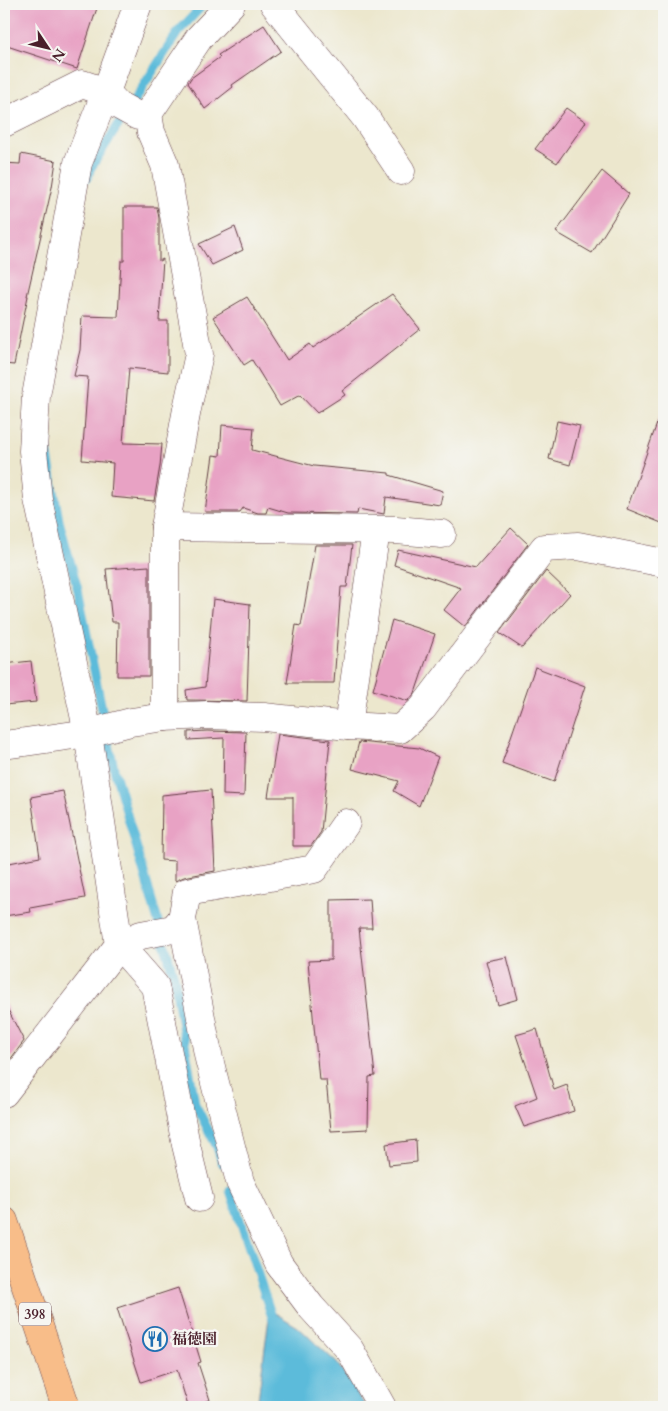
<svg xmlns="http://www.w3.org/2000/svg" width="668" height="1411" font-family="Cardo,'Noto Serif JP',serif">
<rect width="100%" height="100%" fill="#f6f6f2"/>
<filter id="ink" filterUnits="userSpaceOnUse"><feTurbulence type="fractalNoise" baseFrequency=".02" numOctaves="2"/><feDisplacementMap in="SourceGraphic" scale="10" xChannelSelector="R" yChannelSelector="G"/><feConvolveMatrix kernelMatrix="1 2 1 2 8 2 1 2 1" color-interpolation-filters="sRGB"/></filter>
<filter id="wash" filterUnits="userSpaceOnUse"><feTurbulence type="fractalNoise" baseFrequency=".0096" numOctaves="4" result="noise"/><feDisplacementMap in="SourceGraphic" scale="20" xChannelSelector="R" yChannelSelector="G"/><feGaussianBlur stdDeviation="1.12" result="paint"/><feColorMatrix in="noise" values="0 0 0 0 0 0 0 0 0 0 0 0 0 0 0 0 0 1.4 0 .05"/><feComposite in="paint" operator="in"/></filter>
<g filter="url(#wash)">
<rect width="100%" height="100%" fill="#ece7cd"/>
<!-- water -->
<polygon fill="#5cbbda" stroke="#536d82" points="270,1310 298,1327 337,1363 366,1407 257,1407"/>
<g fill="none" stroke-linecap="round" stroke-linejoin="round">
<!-- stream -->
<g stroke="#5cbbda" stroke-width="9">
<polyline points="88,178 90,169 178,32 204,4"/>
<polyline points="47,437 46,444 59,521 78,590 114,769 174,977 195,1104 217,1147 222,1163"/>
<polyline points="230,1190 273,1320"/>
</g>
</g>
<g id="blocks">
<!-- building -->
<g fill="#e8a2c4">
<polygon points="4,4 84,4 97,8 77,69 4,45"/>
<polygon points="264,25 281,51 232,85 233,87 205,109 188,83 191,78 220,57 218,55"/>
<polygon points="566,108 586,122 557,163 535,149"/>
<polygon points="21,154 56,161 52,187 27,296 28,296 14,365 4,364 4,307 8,286 4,285 4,163 20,164"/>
<polygon points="602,171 629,194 592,253 556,232"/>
<polygon points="124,207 157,207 159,218 159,261 163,259 159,321 168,321 168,372 129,368 123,443 162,444 160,466 154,501 111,497 113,463 82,460 88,377 74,376 80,350 82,316 118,317 121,261 124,261"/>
<polygon points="235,227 243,250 212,265 199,244"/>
<polygon points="392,294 420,329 342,391 345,395 317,413 300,395 280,406 252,360 244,365 213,317 247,297 287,360 310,344 313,348"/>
<polygon points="661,412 664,413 664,524 627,509"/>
<polygon points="557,421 580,426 570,465 549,459"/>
<polygon points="222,425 254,428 252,450 314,466 389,473 389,475 443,491 440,505 386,497 384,514 358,509 357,514 288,513 268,507 266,513 258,513 243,508 240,512 205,512 213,455 220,456"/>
<polygon points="511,528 528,544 465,627 444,610 461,588 394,565 398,550 476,567"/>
<polygon points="315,545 352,545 347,587 341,587 334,683 287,683 296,625 301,626"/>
<polygon points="149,566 149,676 117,676 118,622 112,622 106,569"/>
<polygon points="546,571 570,594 522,648 499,633"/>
<polygon points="213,599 250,604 247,701 187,700 186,690 205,687"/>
<polygon points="392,620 435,634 415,693 408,701 373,690"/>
<polygon points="31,661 36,702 4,705 4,664"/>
<polygon points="535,667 585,686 554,782 502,763"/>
<polygon points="207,731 246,732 244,796 223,795 224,738 188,740 188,732"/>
<polygon points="278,734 330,740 321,832 311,846 293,846 293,797 268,797"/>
<polygon points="359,742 419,748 438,757 419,806 394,791 399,781 352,769"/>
<polygon points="211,790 215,871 184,877 175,881 175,861 161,860 162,795"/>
<polygon points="63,791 85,898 30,908 31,912 4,916 4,864 40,857 31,797"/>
<polygon points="370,899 372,928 359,928 375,1076 369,1077 368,1129 331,1131 326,1080 319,1080 308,961 331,960 331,900"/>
<polygon points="507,957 518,999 498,1005 486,961"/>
<polygon points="4,1002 24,1041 4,1068"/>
<polygon points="537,1029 554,1090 567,1085 574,1111 524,1127 515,1106 537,1097 516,1035"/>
<polygon points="416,1140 417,1162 389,1165 386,1144"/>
<polygon points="178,1288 201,1362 198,1363 210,1400 188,1406 177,1370 141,1382 117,1308"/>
</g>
</g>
</g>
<g filter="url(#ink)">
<use href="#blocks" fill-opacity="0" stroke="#623d43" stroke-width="1"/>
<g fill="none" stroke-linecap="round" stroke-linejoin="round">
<defs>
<g id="minor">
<polyline points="274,4 365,117 401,171"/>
<polyline points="148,114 199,38 231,4"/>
<polyline points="4,123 82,84 106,92 118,105 138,116 148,114 151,132 165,165 199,354 187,409 165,527 165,717"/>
<polyline points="165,527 396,530 442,534"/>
<polyline points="348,726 376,530"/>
<polyline points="4,745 88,733 131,722 165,717 207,715 264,717 348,726 400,729 423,708 544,548 578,546 664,563"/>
<polyline points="346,823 314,869 187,892 182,919 209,1059 240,1182 279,1264 311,1307 350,1350 382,1407"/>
<polyline points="182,919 173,929 141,935 119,945 155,986 186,1145 199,1198"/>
<polyline points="4,1093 119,945 88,733 38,499 33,451 36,396 78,163 106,92 138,4"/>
</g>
<polyline id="highway" points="4,1221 66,1407"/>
</defs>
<!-- minor casing -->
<use href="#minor" stroke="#623d43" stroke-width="29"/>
<!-- highway casing -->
<use href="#highway" stroke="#623d43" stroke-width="29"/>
<!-- minor -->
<use href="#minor" stroke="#fff" stroke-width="28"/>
<!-- highway -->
<use href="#highway" stroke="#f8bd89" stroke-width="28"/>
</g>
</g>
<!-- icons -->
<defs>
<symbol id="restaurant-ring" viewBox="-11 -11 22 22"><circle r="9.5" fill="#f6f6f2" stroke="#1f6fb2" stroke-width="1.5"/><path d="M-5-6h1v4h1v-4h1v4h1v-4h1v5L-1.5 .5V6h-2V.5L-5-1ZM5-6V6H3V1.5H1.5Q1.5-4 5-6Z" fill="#1f6fb2"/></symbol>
</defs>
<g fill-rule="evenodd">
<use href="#restaurant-ring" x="141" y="1325" width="28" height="28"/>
</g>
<g text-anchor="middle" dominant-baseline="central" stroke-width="5" stroke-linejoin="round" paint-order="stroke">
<!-- shield labels -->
<rect fill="#f6f6f2" stroke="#7e6067" stroke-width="1" x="19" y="1302.5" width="32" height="23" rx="4"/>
<g font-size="14" font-weight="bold" fill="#4a1f2b">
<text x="35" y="1314">398</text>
</g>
<!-- poi labels -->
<g font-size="15" font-weight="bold" fill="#4a1f2b" stroke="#f6f6f2" text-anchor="start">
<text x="172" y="1339">福徳園</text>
</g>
</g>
<!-- margin -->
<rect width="668" height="1411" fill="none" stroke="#f6f6f2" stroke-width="20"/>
<!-- north arrow -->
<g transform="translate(48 48) rotate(125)" stroke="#f6f6f2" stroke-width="4" paint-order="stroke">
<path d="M0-4L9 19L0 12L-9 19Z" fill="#4a1f2b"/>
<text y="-8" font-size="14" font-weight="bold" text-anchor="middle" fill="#4a1f2b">N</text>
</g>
</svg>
